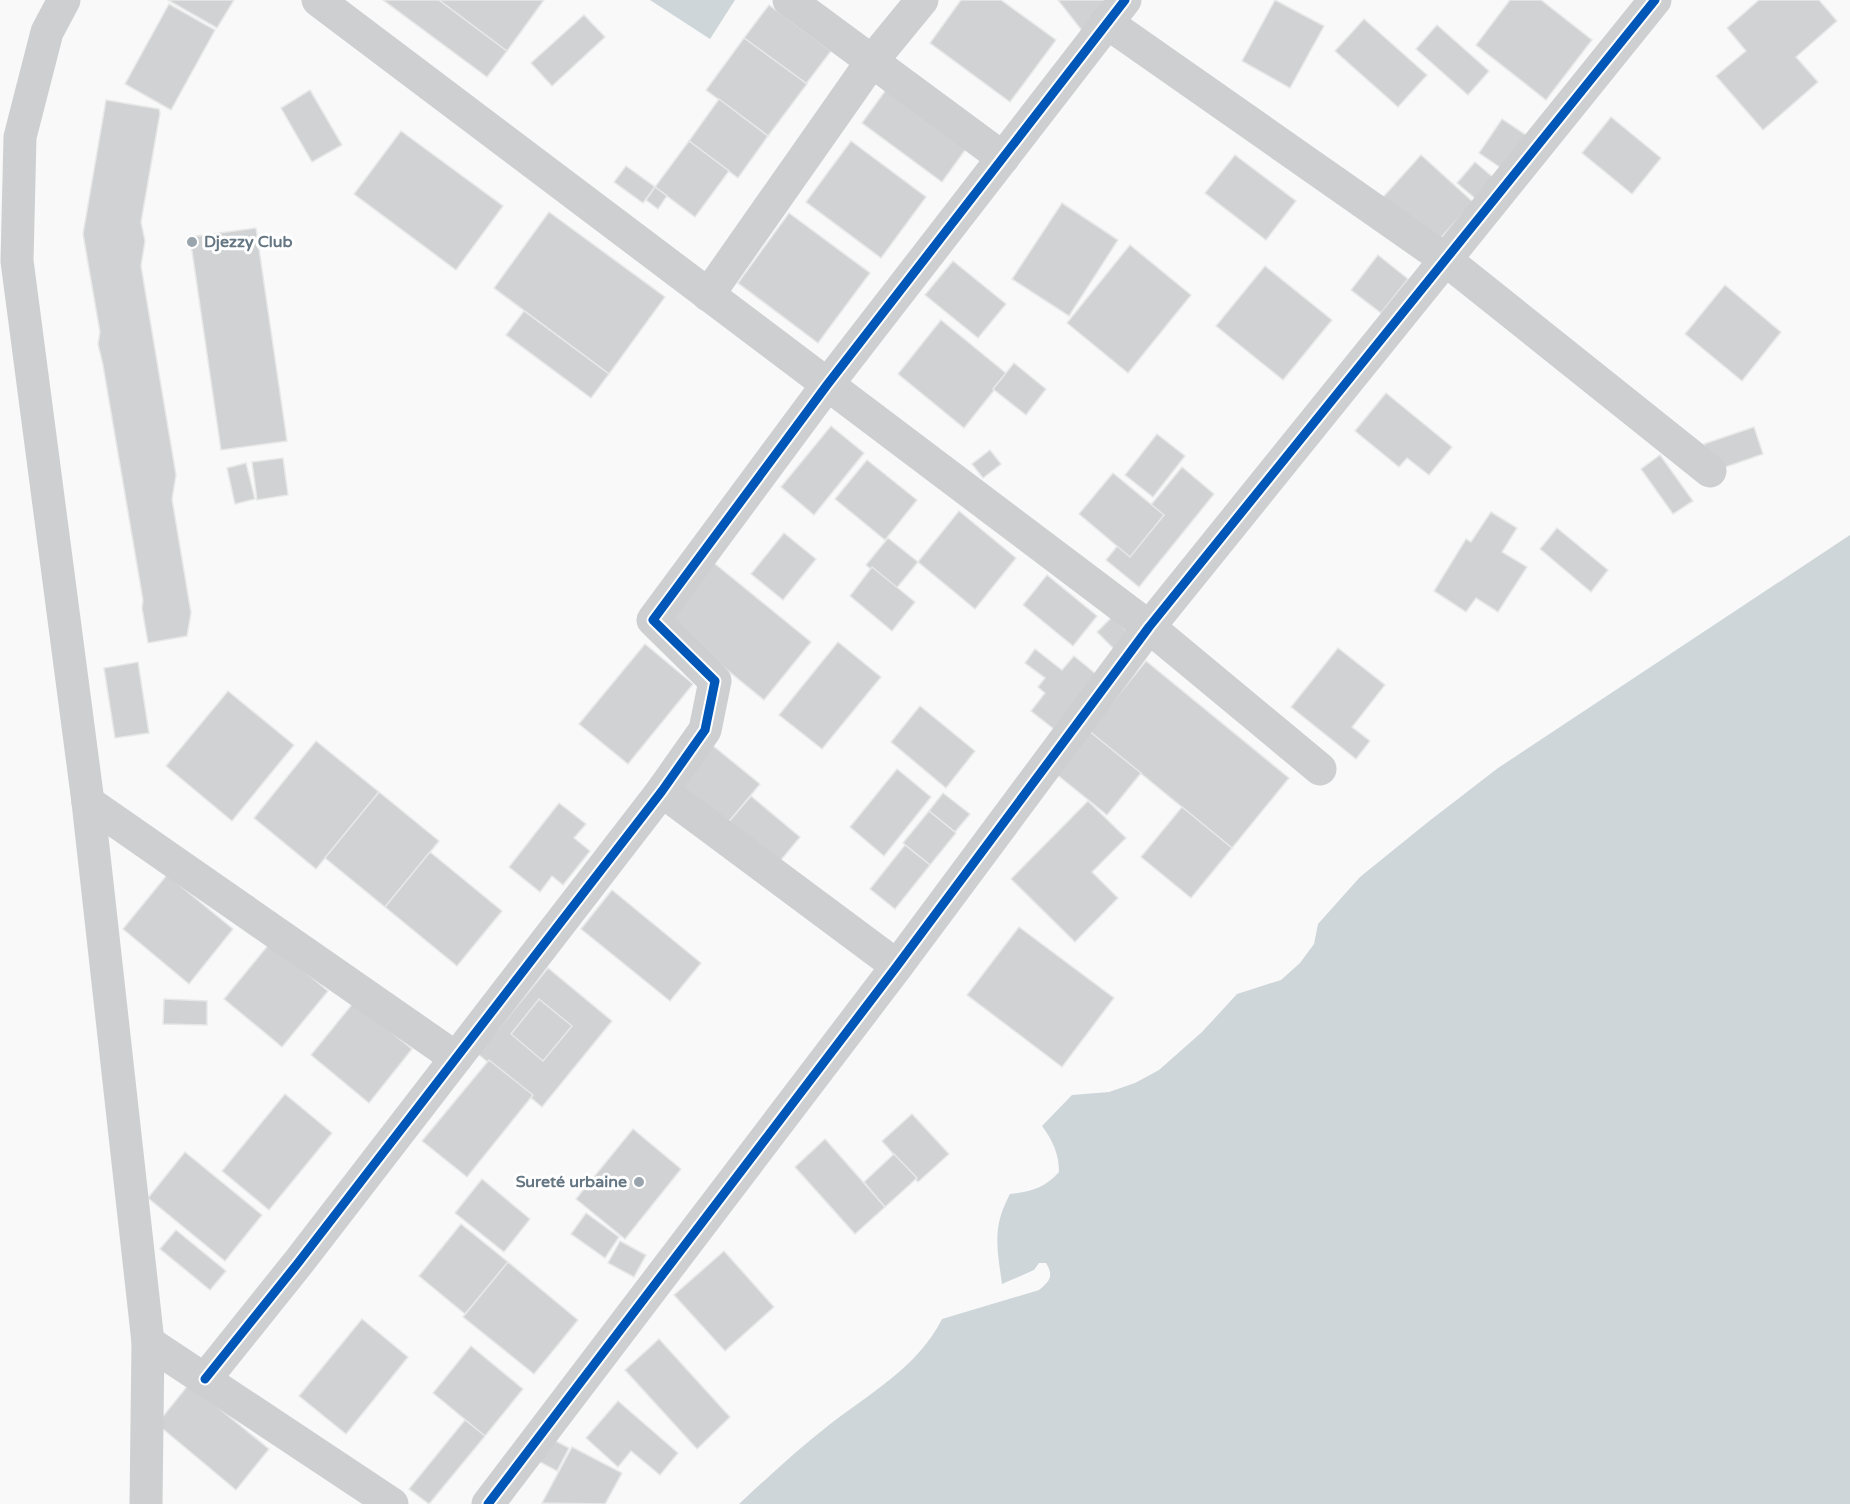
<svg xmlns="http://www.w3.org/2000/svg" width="1850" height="1504" font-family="'Varela Round',sans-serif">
<rect width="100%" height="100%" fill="#f9f9f9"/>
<!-- water -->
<g fill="#ced6d9">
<polygon points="650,0 735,0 710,39"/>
<path d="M1850 535V1504H739C768 1477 797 1450 829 1425 870 1393 918 1367 942 1319L1039 1290C1050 1281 1054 1276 1046 1263H1039L1034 1270 1002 1284C997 1248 992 1227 1010 1194 1030 1192 1045 1188 1059 1172 1059 1154 1053 1141 1042 1126L1072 1095 1109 1092 1135 1083 1159 1070 1202 1032 1237 994 1281 980 1300 963 1314 944 1318 924 1360 877 1428 822 1498 768Z"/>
</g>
<!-- building -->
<g fill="#d0d2d3" stroke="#e8e8e8" stroke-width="1.5">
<polygon points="168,0 234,0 217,28"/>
<polygon points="383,0 439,0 507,51 487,77"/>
<polygon points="439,0 544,0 507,51"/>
<polygon points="961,0 1001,0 1056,40 1010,102 930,43"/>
<polygon points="1058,0 1134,0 1087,37"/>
<polygon points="1275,0 1324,26 1290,88 1242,61"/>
<polygon points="1510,0 1541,0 1592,40 1546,100 1476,45"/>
<polygon points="1759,0 1819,0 1837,21 1796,57 1818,82 1763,130 1716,76 1746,51 1727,28"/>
<polygon points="169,4 215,30 171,110 125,84"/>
<polygon points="769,5 831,51 806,84 744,38"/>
<polygon points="584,15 605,37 552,86 531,63"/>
<polygon points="1364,19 1427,75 1398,107 1335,51"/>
<polygon points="1437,25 1489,71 1468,95 1416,49"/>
<polygon points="744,38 807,84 768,136 706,90"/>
<polygon points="888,87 968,146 942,182 862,123"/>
<polygon points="310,90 342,145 312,162 281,108"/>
<polygon points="719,99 768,136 738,178 689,141"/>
<polygon points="106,100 159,109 160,113 141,222 145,241 141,266 176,475 172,499 191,613 187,636 148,643 142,608 143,600 103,365 98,344 100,332 83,234"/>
<polygon points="1611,117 1661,158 1632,194 1582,153"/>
<polygon points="1502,119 1535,141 1513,176 1479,153"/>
<polygon points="401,131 503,206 456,270 354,194"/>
<polygon points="689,141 729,171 695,217 655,187"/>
<polygon points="851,141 926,197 881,258 806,202"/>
<polygon points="1235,155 1296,201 1266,240 1205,193"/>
<polygon points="1421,155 1473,202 1428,252 1376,205"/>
<polygon points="1475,162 1495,179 1477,200 1457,183"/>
<polygon points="626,166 655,187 643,203 614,182"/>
<polygon points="655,187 667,196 658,209 646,200"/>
<polygon points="1062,203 1118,240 1069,316 1012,279"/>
<polygon points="549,212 665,297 609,374 494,288"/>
<polygon points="789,213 870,273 818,343 738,283"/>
<polygon points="256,228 287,441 221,450 190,237"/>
<polygon points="1130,245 1191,295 1128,373 1067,323"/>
<polygon points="1378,255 1408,279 1381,313 1351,290"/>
<polygon points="953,261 1006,304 978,338 925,295"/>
<polygon points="1265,266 1332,320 1283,380 1216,326"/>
<polygon points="1725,285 1781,332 1742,381 1685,334"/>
<polygon points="524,311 609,374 591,398 506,335"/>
<polygon points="941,320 1007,374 964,428 898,374"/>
<polygon points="1014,363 1046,389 1026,415 993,389"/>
<polygon points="1386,393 1452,447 1429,475 1407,458 1399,467 1355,431"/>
<polygon points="831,426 864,453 814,515 781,487"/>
<polygon points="1754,427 1763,454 1714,471 1704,444"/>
<polygon points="1157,434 1185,456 1153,497 1125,475"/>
<polygon points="990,450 1001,464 983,478 972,464"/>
<polygon points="1660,455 1693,501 1673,514 1641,469"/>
<polygon points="283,458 288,495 257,500 252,462"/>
<polygon points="867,460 917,500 885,540 835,499"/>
<polygon points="246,463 255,499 235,504 227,468"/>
<polygon points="1182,467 1214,494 1139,587 1106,560"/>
<polygon points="1113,473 1164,515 1130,557 1079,514"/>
<polygon points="959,511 1016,558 975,609 918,562"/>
<polygon points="1491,512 1517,528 1502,552 1527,567 1498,612 1476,598 1466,612 1434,591 1466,539 1471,542"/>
<polygon points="1557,528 1608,570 1591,592 1540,549"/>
<polygon points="784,533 816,559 783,600 751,574"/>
<polygon points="888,538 918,562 895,590 866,565"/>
<polygon points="714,563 811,642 764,700 667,621"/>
<polygon points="872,567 915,602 892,631 850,596"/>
<polygon points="1047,575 1097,616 1073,646 1023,605"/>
<polygon points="1112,617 1132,636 1117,652 1097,632"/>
<polygon points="838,642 881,677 822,749 779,715"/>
<polygon points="645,644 693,684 628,764 579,724"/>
<polygon points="1338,648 1385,685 1352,727 1370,741 1356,759 1291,707"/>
<polygon points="1035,649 1062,670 1074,656 1102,679 1059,733 1031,711 1045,693 1038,687 1045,678 1025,663"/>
<polygon points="1146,661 1289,778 1232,848 1089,731"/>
<polygon points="138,662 149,733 115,738 104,668"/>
<polygon points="228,691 294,745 232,821 166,766"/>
<polygon points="920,706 975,751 946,788 891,742"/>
<polygon points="1089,731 1141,773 1107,815 1055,773"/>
<polygon points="316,741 379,792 316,869 254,818"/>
<polygon points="712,745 760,784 726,825 679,787"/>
<polygon points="897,769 931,797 884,856 850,827"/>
<polygon points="379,792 439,841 385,907 325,858"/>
<polygon points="943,793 970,814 955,832 929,811"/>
<polygon points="751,796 800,837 776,866 726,825"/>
<polygon points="1088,801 1126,838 1092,872 1118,898 1075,942 1011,879"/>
<polygon points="559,803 586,824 574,838 590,851 563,885 552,876 540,892 509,867"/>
<polygon points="1182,807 1232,848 1191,898 1141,857"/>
<polygon points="929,811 956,833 930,865 903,843"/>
<polygon points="905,845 930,865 895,909 870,889"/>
<polygon points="430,852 502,911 457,966 385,907"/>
<polygon points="167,875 233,929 189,984 123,929"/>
<polygon points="612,890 701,963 670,1001 581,929"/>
<polygon points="1019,927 1114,998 1062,1067 967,995"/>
<polygon points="270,943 328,991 282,1047 224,999"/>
<polygon points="548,968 612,1021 542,1107 478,1054"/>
<polygon points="164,999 207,1001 207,1025 163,1024"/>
<polygon points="539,999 572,1026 543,1061 511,1034"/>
<polygon points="354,1002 412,1049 369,1103 311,1055"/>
<polygon points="489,1060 533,1095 467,1177 422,1141"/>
<polygon points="285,1094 332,1133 269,1210 222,1171"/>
<polygon points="912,1114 949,1154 918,1182 882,1141"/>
<polygon points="633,1129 681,1169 625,1239 576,1199"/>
<polygon points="825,1139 885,1207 855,1234 795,1167"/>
<polygon points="185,1152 262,1215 225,1261 148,1198"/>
<polygon points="894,1154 917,1178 885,1207 864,1182"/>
<polygon points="482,1179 530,1219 504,1252 455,1213"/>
<polygon points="586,1213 619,1237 605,1258 571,1234"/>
<polygon points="461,1224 508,1262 465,1314 419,1276"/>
<polygon points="176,1230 226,1271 210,1290 160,1249"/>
<polygon points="620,1241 646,1255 634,1277 608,1263"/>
<polygon points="724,1251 774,1307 725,1351 674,1295"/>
<polygon points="508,1262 578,1320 534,1374 463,1317"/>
<polygon points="362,1319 408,1357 346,1434 299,1396"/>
<polygon points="659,1339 730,1417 697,1449 625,1370"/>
<polygon points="471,1346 523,1389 485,1436 433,1393"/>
<polygon points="189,1384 269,1449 236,1490 157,1424"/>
<polygon points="618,1401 678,1453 660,1475 631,1451 618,1467 586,1438"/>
<polygon points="465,1420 485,1436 429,1504 409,1489"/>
<polygon points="550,1438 569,1448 557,1471 538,1461"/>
<polygon points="572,1447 622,1473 605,1504 542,1503"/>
</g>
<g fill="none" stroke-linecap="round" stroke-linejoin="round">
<!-- street -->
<g stroke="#cecfd0" stroke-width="33">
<polyline points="64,0 47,32 20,137 17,261 88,802 148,1342 146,1504"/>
<polyline points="318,0 1149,627 1320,769"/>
<polyline points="789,0 1003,158"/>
<polyline points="1106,22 1446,260 1710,471"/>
<polyline points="708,295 872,61 922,0"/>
<polyline points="662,791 897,966"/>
<polyline points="88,802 456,1058"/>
<polyline points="148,1342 392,1504"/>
<polyline points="205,1379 298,1263 662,791 705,730 715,681 653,620 827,385 1125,0"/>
<polyline points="488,1504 897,966 1149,627 1655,0"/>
</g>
<defs>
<g id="cycleway">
<polyline points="205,1379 298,1263 662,791 705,730 715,681 653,620 827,385 1125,0"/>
<polyline points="488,1504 897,966 1149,627 1655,0"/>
</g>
</defs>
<!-- cycleway casing -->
<use href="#cycleway" stroke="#fff" stroke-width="13"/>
<!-- cycleway -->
<use href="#cycleway" stroke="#0057b8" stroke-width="9"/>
</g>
<!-- markers -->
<g fill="#99a4ac" stroke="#fff" stroke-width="2">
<circle cx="192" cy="242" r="6"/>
<circle cx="639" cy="1182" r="6"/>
</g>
<g text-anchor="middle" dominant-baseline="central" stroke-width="6" stroke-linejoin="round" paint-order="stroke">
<!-- poi labels -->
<g font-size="16" font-weight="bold" fill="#657683" stroke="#fff" text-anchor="start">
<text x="204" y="242">Djezzy Club</text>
<text x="627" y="1182" text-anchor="end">Sureté urbaine</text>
</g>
</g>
</svg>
